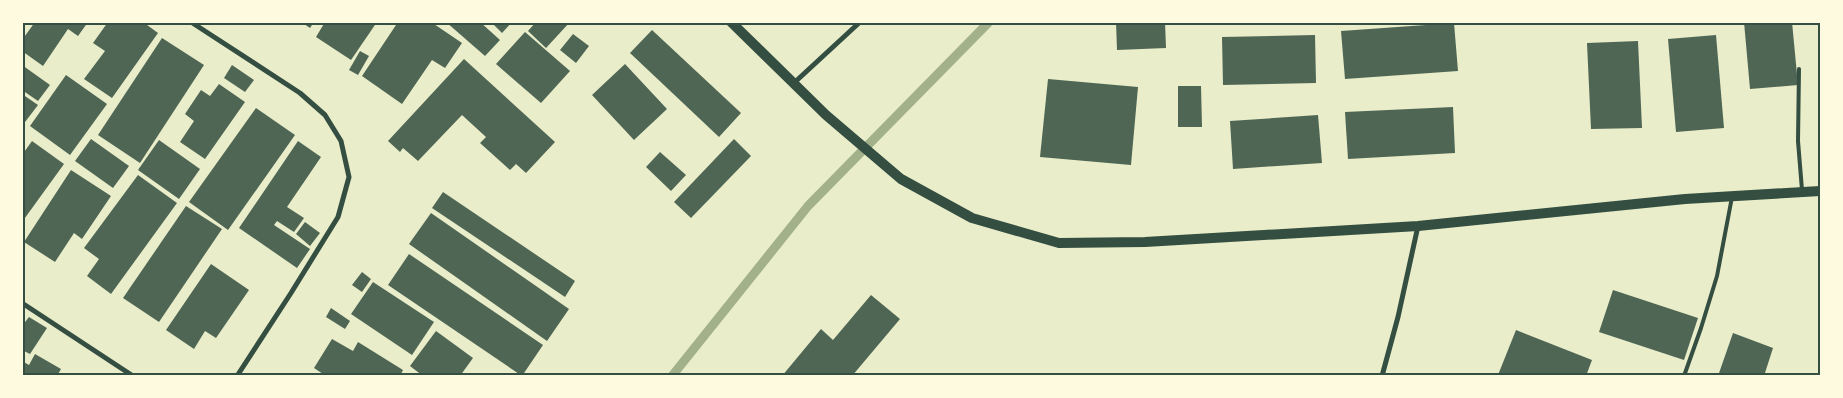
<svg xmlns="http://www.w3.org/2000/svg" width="1843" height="398" font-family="'PT Sans',sans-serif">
<rect width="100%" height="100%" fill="#e9edc9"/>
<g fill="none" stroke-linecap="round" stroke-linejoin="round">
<!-- stream -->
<polyline stroke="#a3b18a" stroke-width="9" points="672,376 808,206 989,22"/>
</g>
<!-- building -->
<g fill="#4f6655">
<polygon points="35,22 88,22 78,36 68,29 43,66 22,51 22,40"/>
<polygon points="108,22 119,22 123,25 125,22 143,22 158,33 112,98 84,79 105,51 93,43"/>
<polygon points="301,22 314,22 310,28"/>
<polygon points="325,22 377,22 351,60 316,37"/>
<polygon points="398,22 431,22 462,43 445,68 432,60 402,104 362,76"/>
<polygon points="446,22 480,22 500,40 485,56"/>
<polygon points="491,22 512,22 502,33"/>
<polygon points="536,22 570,22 546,48 528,31"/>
<polygon points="1116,22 1165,22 1166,48 1117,50"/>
<polygon points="1744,22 1792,22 1798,85 1750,89"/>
<polygon points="1454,23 1458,71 1345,79 1341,31"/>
<polygon points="652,30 741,113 719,137 630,53"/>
<polygon points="525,32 570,71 541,103 496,64"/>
<polygon points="573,34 589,46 576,63 560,50"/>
<polygon points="1315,35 1316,83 1223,85 1222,37"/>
<polygon points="1716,35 1724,128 1676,132 1668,39"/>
<polygon points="162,38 204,65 140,163 98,135"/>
<polygon points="1638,41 1642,128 1591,129 1587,43"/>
<polygon points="360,51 369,56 358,75 349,70"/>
<polygon points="464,59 555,142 526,173 516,164 510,170 480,143 486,137 462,115 418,161 403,148 400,152 388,141"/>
<polygon points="625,64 667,109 634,140 592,95"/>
<polygon points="22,65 50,85 38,101 22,90"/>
<polygon points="232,65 254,80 245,92 224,78"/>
<polygon points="66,75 107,104 70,155 30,126"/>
<polygon points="1048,79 1138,87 1131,165 1040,157"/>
<polygon points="219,84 245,102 205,159 180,142 194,121 185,114 201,90 210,96"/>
<polygon points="1178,86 1201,86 1202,127 1178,127"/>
<polygon points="22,94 38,105 22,126"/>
<polygon points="1453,107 1455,153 1348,159 1345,112"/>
<polygon points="256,108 295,135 228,230 189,202"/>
<polygon points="1318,115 1322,163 1233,169 1230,121"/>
<polygon points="91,139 129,166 113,188 75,161"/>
<polygon points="734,139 751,156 691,218 674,202"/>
<polygon points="159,140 200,169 179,199 138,170"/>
<polygon points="32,141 64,164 22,222 22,155"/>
<polygon points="298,141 321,157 287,207 304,218 294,232 277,221 274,225 310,249 297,268 239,228"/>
<polygon points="660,152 686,175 671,191 646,167"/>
<polygon points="71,170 111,196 82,239 74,233 55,262 24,242"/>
<polygon points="138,175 177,203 111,294 87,276 99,259 84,248"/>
<polygon points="443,192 575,281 565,297 432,208"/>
<polygon points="186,206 222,229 159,322 123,298"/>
<polygon points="431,213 569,309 547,341 409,244"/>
<polygon points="305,222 320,233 310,246 296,234"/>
<polygon points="409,254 543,345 522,376 388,285"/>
<polygon points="211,264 249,290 216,338 205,331 194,349 166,330"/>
<polygon points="362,272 371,279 362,292 352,285"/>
<polygon points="373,282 434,322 412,355 351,314"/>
<polygon points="1613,290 1698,318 1684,360 1599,332"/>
<polygon points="871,295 900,319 852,376 782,376 821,329 833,340"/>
<polygon points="331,308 350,321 345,329 326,317"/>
<polygon points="29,317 47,328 30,354 22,350 22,326"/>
<polygon points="1516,330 1592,360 1586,376 1498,375"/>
<polygon points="436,331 473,358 460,376 423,376 410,366"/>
<polygon points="1733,333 1773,348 1764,376 1718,376"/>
<polygon points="332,339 353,351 358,342 403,370 401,374 403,376 326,376 314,368"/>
<polygon points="35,354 61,369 57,376 22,376 22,361 29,365"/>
</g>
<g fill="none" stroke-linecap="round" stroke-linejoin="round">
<!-- service -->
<g stroke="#344e41" stroke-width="4">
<polyline points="1799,69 1798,141 1802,190"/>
<polyline points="1684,376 1701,328 1717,276 1732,197"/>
</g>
<!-- minor -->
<g stroke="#344e41" stroke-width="5">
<polyline points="191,22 300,93 325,115 341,141 349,177 338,217 291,293 237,376"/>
<polyline points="795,82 860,22"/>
<polyline points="22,303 133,376"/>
<polyline points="1382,376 1398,317 1418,226"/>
</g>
<!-- secondary -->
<polyline stroke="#344e41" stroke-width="10" points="731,22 826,115 901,179 972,218 1059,243 1145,242 1418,226 1685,199 1820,191"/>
</g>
<!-- border -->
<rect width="1843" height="398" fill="none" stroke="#fefae0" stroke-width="48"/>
<rect x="24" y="24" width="1795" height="350" fill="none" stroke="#344e41" stroke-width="2"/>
</svg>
